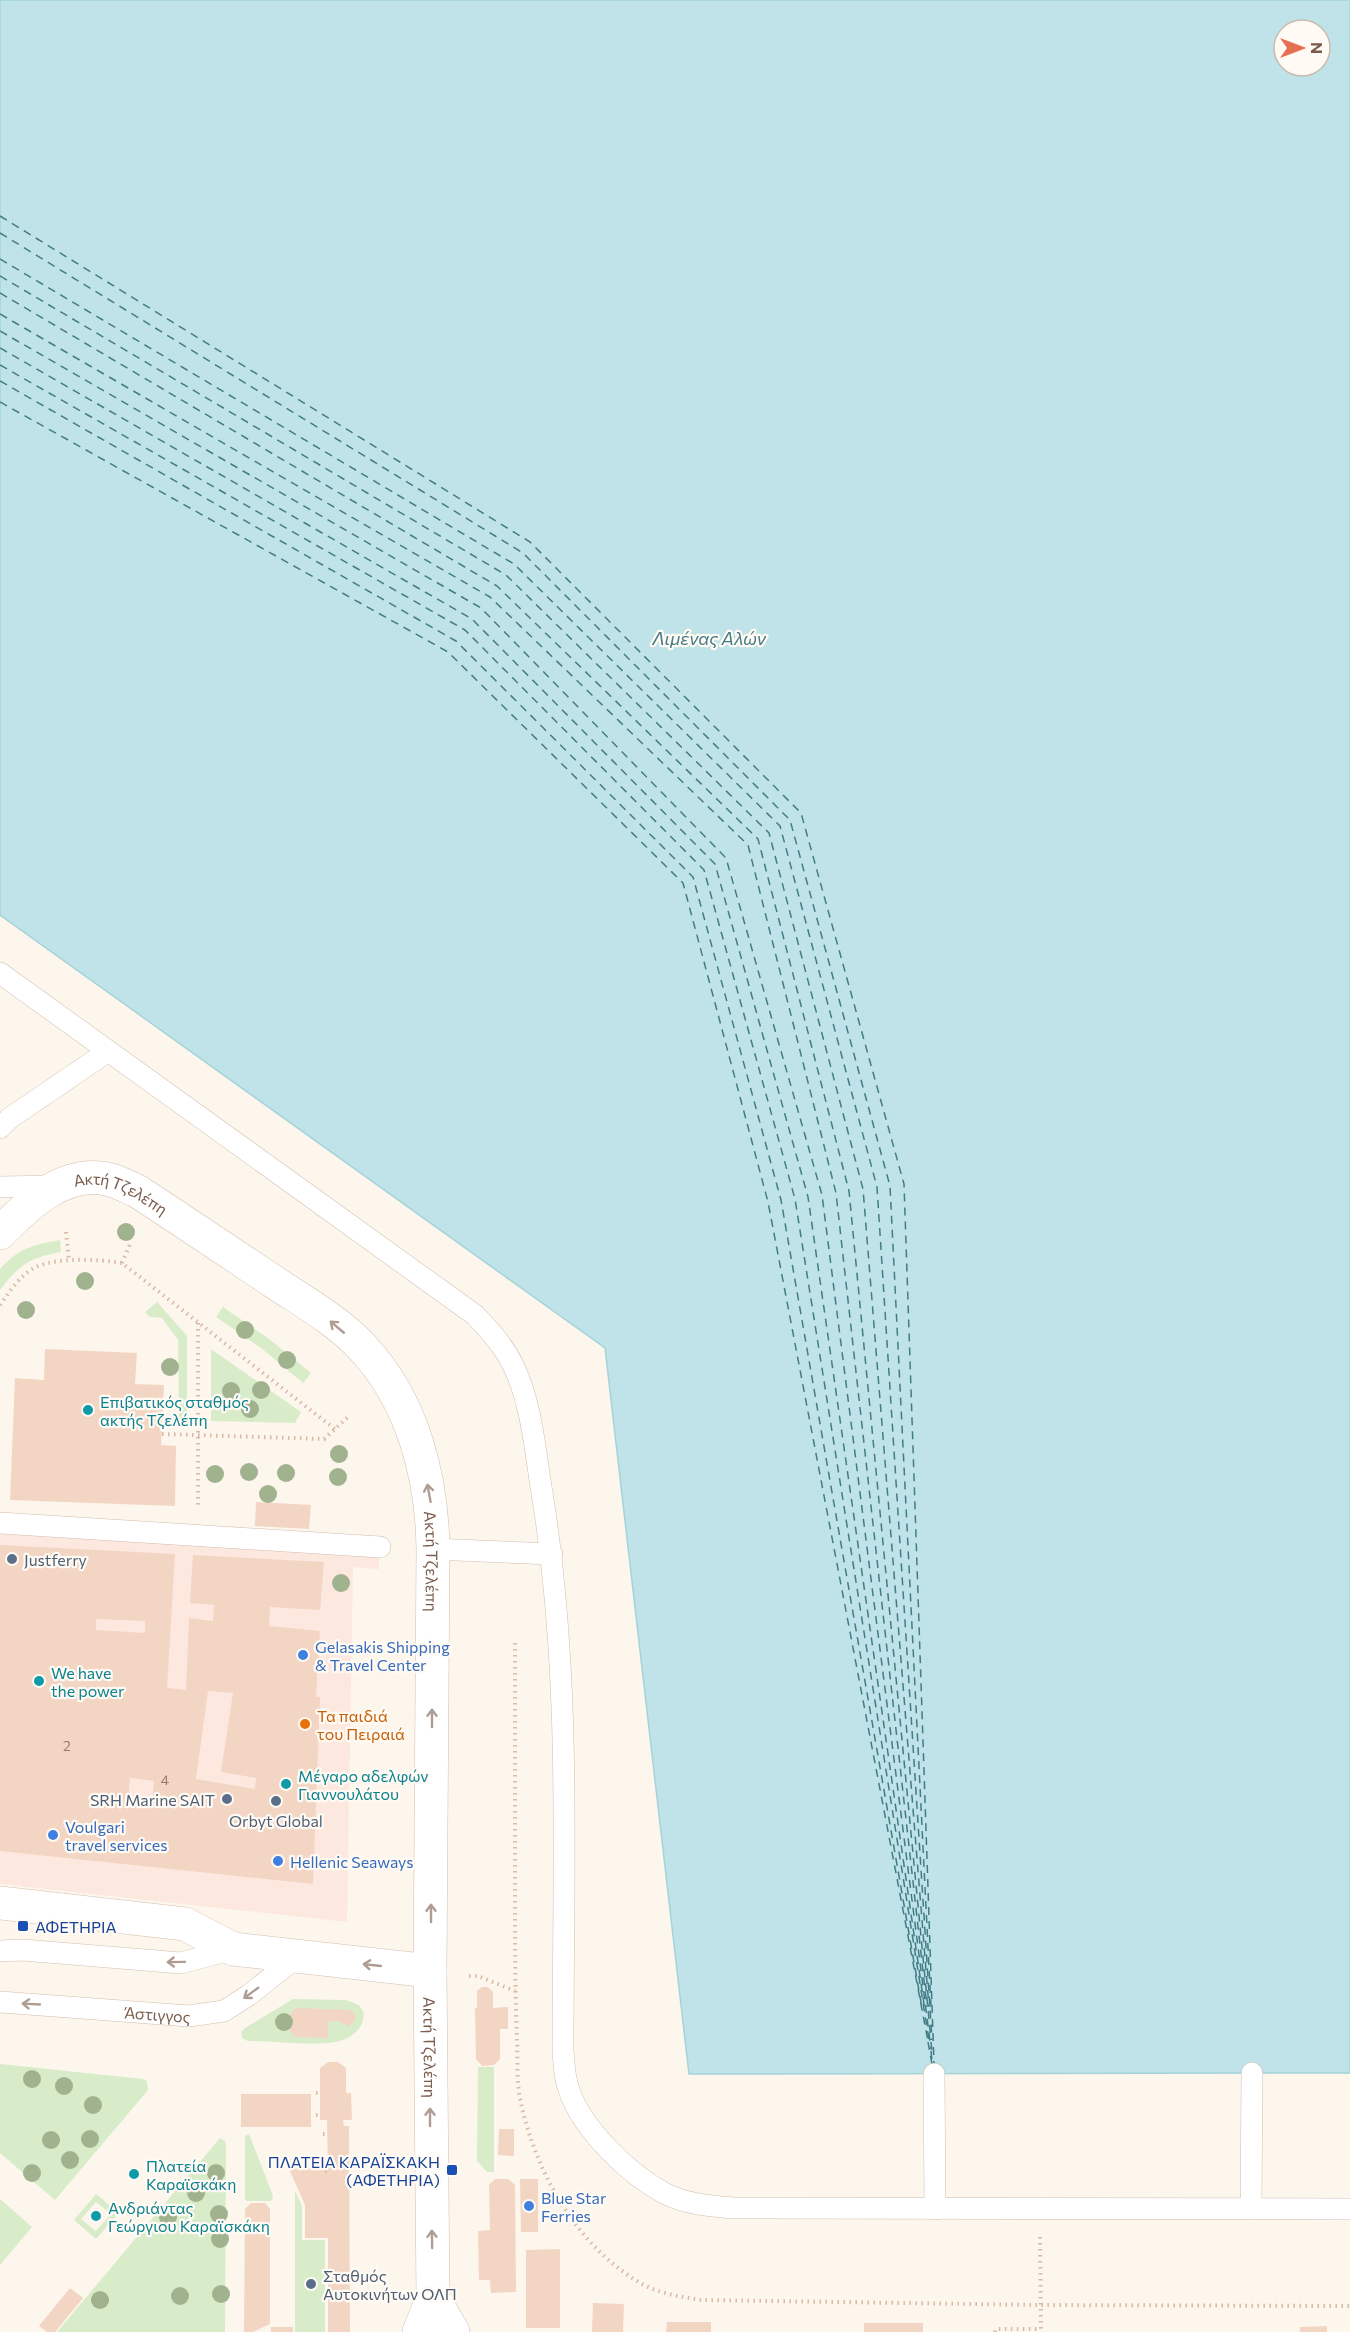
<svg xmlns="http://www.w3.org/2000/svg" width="1350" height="2332" font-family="Commissioner,sans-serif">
<rect width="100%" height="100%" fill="#fdf6ec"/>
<!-- commercial -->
<polygon fill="#fde8e0" points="0,1525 379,1548 379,1569 353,1567 347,1922 0,1884"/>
<!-- green -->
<g fill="#d8ecc9" fill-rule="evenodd">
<path d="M60 1240 61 1252C29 1258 20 1264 0 1290V1269C19 1248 33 1245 60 1240Z"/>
<polygon points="157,1302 187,1336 187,1421 179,1421 178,1340 162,1318 150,1317 145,1312"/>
<polygon points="223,1307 269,1339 311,1373 303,1383 261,1348 216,1317"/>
<polygon points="211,1349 301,1412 295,1423 211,1421"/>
<path d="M293 1999 346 2000 359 2005 363 2011C367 2027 350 2040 335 2042 312 2046 273 2041 248 2041L242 2038 241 2032 245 2028Z"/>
<polygon points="0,2064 143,2079 147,2081 148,2090 55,2200 0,2153"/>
<polygon points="478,2067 494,2067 494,2172 487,2172 477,2161"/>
<polygon points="249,2134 272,2193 273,2198 271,2201 247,2201 245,2199 245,2136"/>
<polygon points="220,2138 225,2141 226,2146 225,2332 57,2332"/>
<polygon points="295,2191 302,2205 302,2240 325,2240 325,2332 295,2332"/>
<path d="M96 2194 119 2213 96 2239 74 2220ZM96 2202 111 2214 96 2231 81 2219Z"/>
<polygon points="0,2199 32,2227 0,2265"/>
</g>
<!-- water -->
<path fill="#bfe3e8" stroke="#a5d3da" stroke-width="1.5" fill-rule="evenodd" d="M0 0H1350V2073L689 2074 605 1348 0 915ZM1284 30H1320V66H1284Z"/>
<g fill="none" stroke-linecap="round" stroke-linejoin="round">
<!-- ferry -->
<g stroke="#437c86" stroke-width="1.5" stroke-dasharray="8 6" stroke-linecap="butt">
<polyline points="0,216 530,542 801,813 904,1184 934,2064"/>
<polyline points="0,233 523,553 790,820 890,1186 931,2007"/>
<polyline points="0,259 514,564 780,826 877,1187 932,2040"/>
<polyline points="0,276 506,575 769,833 863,1189 929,2007"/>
<polyline points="0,293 497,586 758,839 849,1191 931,2040"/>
<polyline points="0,314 490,597 748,845 836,1193 927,2007"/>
<polyline points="0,331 481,608 726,858 822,1195 931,2049"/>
<polyline points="0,348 472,619 715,864 808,1197 925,2011"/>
<polyline points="0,365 465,630 704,870 795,1199 929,2040"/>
<polyline points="0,381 456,641 693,877 781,1200 922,2008"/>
<polyline points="0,402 448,652 683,883 768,1202 928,2041"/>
<polyline points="928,2042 932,2064"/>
<polyline points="931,2042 932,2052"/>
<polyline points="931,2051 932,2061"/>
</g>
</g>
<!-- building -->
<g fill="#f3d5c3" fill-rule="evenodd">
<polygon points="45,1349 137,1353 135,1384 164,1385 161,1445 176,1446 175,1506 10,1500 15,1378 44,1380"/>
<polygon points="256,1502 311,1505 309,1529 255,1526"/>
<path d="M0 1545 175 1554 167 1688 186 1690 189 1618 213 1621 214 1605 190 1603 193 1555 324 1562 320 1610 270 1607 269 1626 320 1631 316 1697H320L313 1884 0 1851ZM96 1619 145 1621V1633L96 1630ZM208 1691 233 1693 221 1772 256 1778 255 1789 196 1779ZM130 1778 154 1781 152 1804 128 1801Z"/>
<polygon points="482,1987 488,1987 493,1992 493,2008 508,2007 508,2029 500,2029 500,2059 494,2065 482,2066 476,2059 475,2008 477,2008 477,1991"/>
<polygon points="296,2008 350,2010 355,2014 355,2021 348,2026 339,2021 328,2021 328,2038 296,2037 290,2031 290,2014"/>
<polygon points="328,2062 338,2062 346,2068 346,2093 351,2093 352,2120 343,2120 344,2126 349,2126 350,2332 328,2332 328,2238 305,2238 305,2205 289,2169 328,2168 327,2120 320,2120 320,2068"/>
<rect x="241" y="2094" width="70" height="33"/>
<polygon points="499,2129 514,2129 514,2156 498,2155"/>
<polygon points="495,2179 508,2179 515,2185 516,2292 491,2293 490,2280 479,2280 478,2231 490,2230 489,2185"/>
<polygon points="520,2179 538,2179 538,2232 521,2232"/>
<polygon points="251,2203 265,2203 270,2209 270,2324 253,2332 244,2332 245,2209"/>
<polygon points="560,2249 560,2328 526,2328 526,2250"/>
<polygon points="70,2288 83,2298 55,2332 47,2332 39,2326"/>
<polygon points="593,2303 624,2304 623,2332 592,2332"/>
<polygon points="667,2322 711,2322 711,2332 666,2332"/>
<rect x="864" y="2323" width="59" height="9"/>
<polygon points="1327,2326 1327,2332 1300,2332 1300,2327"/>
<rect x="271" y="2327" width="22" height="5"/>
</g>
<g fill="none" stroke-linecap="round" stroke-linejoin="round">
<defs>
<g id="lane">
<path d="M0 973 475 1315C490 1331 504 1346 513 1365 532 1404 535 1451 542 1493 572 1678 563 1865 563 2051 564 2061 564 2072 567 2083 577 2125 628 2174 666 2194 686 2204 711 2206 733 2208L1350 2209"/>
<polyline points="0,1128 10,1118 107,1052"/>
<polyline points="0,1187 57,1186"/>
<polyline points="0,1523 380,1547"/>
<polyline points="433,1549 552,1554"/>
<polyline points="0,1951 23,1950 181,1963 233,1949"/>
<path id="s1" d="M0 2002 189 2016 224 2011 249 1995 297 1957"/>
<polyline points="934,2074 935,2209"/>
<polyline points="1251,2209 1252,2073"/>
</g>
<g id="street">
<path id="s2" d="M0 1233C27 1205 64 1170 107 1179 117 1181 128 1187 137 1191 183 1221 229 1252 274 1282 304 1302 338 1321 362 1347 413 1401 432 1477 433 1549L430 1971 433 2297 419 2332"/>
<polyline points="0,1903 185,1924 233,1949 430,1971"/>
<polyline points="433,2297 453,2332"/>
</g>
</defs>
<!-- lane casing -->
<use href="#lane" stroke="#d1beb0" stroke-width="22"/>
<!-- street casing -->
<use href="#street" stroke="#d1beb0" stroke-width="34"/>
<!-- path -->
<g stroke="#d9b8a5" stroke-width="4" stroke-dasharray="1.5 4.5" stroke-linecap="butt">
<polyline points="66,1232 69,1260"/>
<polyline points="122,1263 131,1242"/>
<path d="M0 1305C10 1291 20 1275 36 1267 58 1257 99 1259 122 1263L336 1430"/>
<polyline points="198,1323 198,1508"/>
<polyline points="162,1434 324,1439 348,1417"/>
<path d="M515 1643C515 1727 515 1810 515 1894 515 1942 515 1991 517 2039 518 2060 516 2083 521 2103 536 2172 575 2243 637 2281 655 2293 681 2297 702 2300L1039 2305 1350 2306"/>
<polyline points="469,1976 478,1976 515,1991"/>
<polyline points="316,2093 320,2093"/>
<polyline points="316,2115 320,2115"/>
<polyline points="323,2134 327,2134"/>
<polyline points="325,2171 328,2171"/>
<polyline points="1040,2237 1041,2332"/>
<polyline points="995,2332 996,2329 1041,2329"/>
</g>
<!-- lane -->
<use href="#lane" stroke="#fff" stroke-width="21"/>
<!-- street -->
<use href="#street" stroke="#fff" stroke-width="33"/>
</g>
<!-- trees -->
<g fill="#a0b28e">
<circle cx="126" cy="1232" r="9"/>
<circle cx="85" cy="1281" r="9"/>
<circle cx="26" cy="1310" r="9"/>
<circle cx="245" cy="1330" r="9"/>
<circle cx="287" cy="1360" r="9"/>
<circle cx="170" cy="1367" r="9"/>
<circle cx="261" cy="1390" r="9"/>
<circle cx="231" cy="1391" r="9"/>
<circle cx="250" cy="1409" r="9"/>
<circle cx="339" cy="1454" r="9"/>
<circle cx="249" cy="1472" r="9"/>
<circle cx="286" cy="1473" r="9"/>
<circle cx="215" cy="1474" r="9"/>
<circle cx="338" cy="1477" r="9"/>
<circle cx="268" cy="1494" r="9"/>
<circle cx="341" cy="1583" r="9"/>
<circle cx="284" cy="2022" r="9"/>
<circle cx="32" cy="2079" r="9"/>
<circle cx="64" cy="2086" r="9"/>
<circle cx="93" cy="2105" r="9"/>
<circle cx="90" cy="2139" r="9"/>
<circle cx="51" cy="2140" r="9"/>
<circle cx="70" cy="2160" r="9"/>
<circle cx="32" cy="2173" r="9"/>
<circle cx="216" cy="2173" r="9"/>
<circle cx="196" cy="2193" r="9"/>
<circle cx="219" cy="2214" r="9"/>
<circle cx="168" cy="2217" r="9"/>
<circle cx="220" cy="2239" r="9"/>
<circle cx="221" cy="2294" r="9"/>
<circle cx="180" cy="2296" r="9"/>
<circle cx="100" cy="2300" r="9"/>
</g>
<!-- one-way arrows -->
<defs><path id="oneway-shaft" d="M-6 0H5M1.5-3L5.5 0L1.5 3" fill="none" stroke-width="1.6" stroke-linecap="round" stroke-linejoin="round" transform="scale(1.5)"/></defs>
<g stroke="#af9d94">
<use href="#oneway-shaft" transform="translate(337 1327) rotate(-140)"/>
<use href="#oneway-shaft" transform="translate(429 1493) rotate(-100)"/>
<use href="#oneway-shaft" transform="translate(432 1718) rotate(-90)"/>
<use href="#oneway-shaft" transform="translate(431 1913) rotate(-90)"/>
<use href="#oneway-shaft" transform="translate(176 1962) rotate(179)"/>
<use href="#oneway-shaft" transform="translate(372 1965) rotate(-174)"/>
<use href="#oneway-shaft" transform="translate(251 1993) rotate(144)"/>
<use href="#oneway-shaft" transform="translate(31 2004) rotate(-177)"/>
<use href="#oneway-shaft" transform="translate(430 2117) rotate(-90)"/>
<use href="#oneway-shaft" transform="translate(432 2239) rotate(-91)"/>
</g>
<!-- markers -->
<g fill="#0f9aa8" stroke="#fffaf3" stroke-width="2">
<circle cx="88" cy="1410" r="6"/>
<circle cx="39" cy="1681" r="6"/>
<circle cx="286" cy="1784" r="6"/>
<circle cx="134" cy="2174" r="6"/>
<circle cx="96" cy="2216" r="6"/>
</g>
<g fill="#5c6f8a" stroke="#fffaf3" stroke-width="2">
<circle cx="12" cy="1559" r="6"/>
<circle cx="227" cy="1799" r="6"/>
<circle cx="276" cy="1801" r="6"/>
<circle cx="311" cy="2284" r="6"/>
</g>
<g fill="#3f7fe0" stroke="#fffaf3" stroke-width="2">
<circle cx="303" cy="1655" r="6"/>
<circle cx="53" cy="1835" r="6"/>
<circle cx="278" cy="1861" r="6"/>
<circle cx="529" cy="2206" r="6"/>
</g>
<circle fill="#e8710a" stroke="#fffaf3" stroke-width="2" cx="305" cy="1724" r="6"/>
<g fill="#1a4fb4" stroke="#fffaf3" stroke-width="2">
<rect x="17" y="1920" width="12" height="12" rx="3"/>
<rect x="446" y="2164" width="12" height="12" rx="3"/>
</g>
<g text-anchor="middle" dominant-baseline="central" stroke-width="4.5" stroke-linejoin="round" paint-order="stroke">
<!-- number labels -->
<g font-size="14" fill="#987a6a">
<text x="67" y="1745">2</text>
<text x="165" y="1779">4</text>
</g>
<!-- street labels -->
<g font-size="16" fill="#7a5c4d" stroke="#fffaf3">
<text stroke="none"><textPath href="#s2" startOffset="142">Ακτή Τζελέπη</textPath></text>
<text stroke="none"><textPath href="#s2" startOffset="663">Ακτή Τζελέπη</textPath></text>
<text stroke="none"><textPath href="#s1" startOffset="158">Άστιγγος</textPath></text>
<text stroke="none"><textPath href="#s2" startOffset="1149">Ακτή Τζελέπη</textPath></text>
</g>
<!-- culture labels -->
<g font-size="16" fill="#0d838f" stroke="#fffaf3" text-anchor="start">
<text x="100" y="1401">Επιβατικός σταθμός<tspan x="100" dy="18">ακτής Τζελέπη</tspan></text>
<text x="51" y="1672">We have<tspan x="51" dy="18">the power</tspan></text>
<text x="298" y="1775">Μέγαρο αδελφών<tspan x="298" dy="18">Γιαννουλάτου</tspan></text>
<text x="146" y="2165">Πλατεία<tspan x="146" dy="18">Καραϊσκάκη</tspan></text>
<text x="108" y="2207">Ανδριάντας<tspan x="108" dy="18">Γεώργιου Καραϊσκάκη</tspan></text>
</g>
<!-- service labels -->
<g font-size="16" fill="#4e5e75" stroke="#fffaf3" text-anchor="start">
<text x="24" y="1559">Justferry</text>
<text x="215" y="1799" text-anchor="end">SRH Marine SAIT</text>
<text x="276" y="1820" text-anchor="middle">Orbyt Global</text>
<text x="323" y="2275">Σταθμός<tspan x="323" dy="18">Αυτοκινήτων ΟΛΠ</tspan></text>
</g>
<!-- shop labels -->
<g font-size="16" fill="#366cbe" stroke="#fffaf3" text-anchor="start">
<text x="315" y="1646">Gelasakis Shipping<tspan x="315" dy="18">&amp; Travel Center</tspan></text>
<text x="65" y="1826">Voulgari<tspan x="65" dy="18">travel services</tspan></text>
<text x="290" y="1861">Hellenic Seaways</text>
<text x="541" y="2197">Blue Star<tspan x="541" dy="18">Ferries</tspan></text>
</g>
<!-- food labels -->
<g font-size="16" fill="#c56008" stroke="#fffaf3" text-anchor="start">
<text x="317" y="1715">Τα παιδιά<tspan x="317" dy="18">του Πειραιά</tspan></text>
</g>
<!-- transit labels -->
<g font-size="16" fill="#164399" stroke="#fffaf3" text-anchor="start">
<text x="35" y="1926">ΑΦΕΤΗΡΙΑ</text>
<text x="440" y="2161" text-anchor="end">ΠΛΑΤΕΙΑ ΚΑΡΑΪΣΚΑΚΗ<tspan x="440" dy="18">(ΑΦΕΤΗΡΙΑ)</tspan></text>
</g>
<!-- water labels -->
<g font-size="18" font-style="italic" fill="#437c86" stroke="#fffaf3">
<text x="709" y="638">Λιμένας Αλών</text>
</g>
</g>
<!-- north arrow -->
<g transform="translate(1302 48) rotate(90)"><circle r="28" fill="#fffaf3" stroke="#cabbb1" stroke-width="1.5"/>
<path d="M0-4.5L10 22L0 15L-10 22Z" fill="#e76f51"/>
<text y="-9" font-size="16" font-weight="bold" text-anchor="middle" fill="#7a5c4d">N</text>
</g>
</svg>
